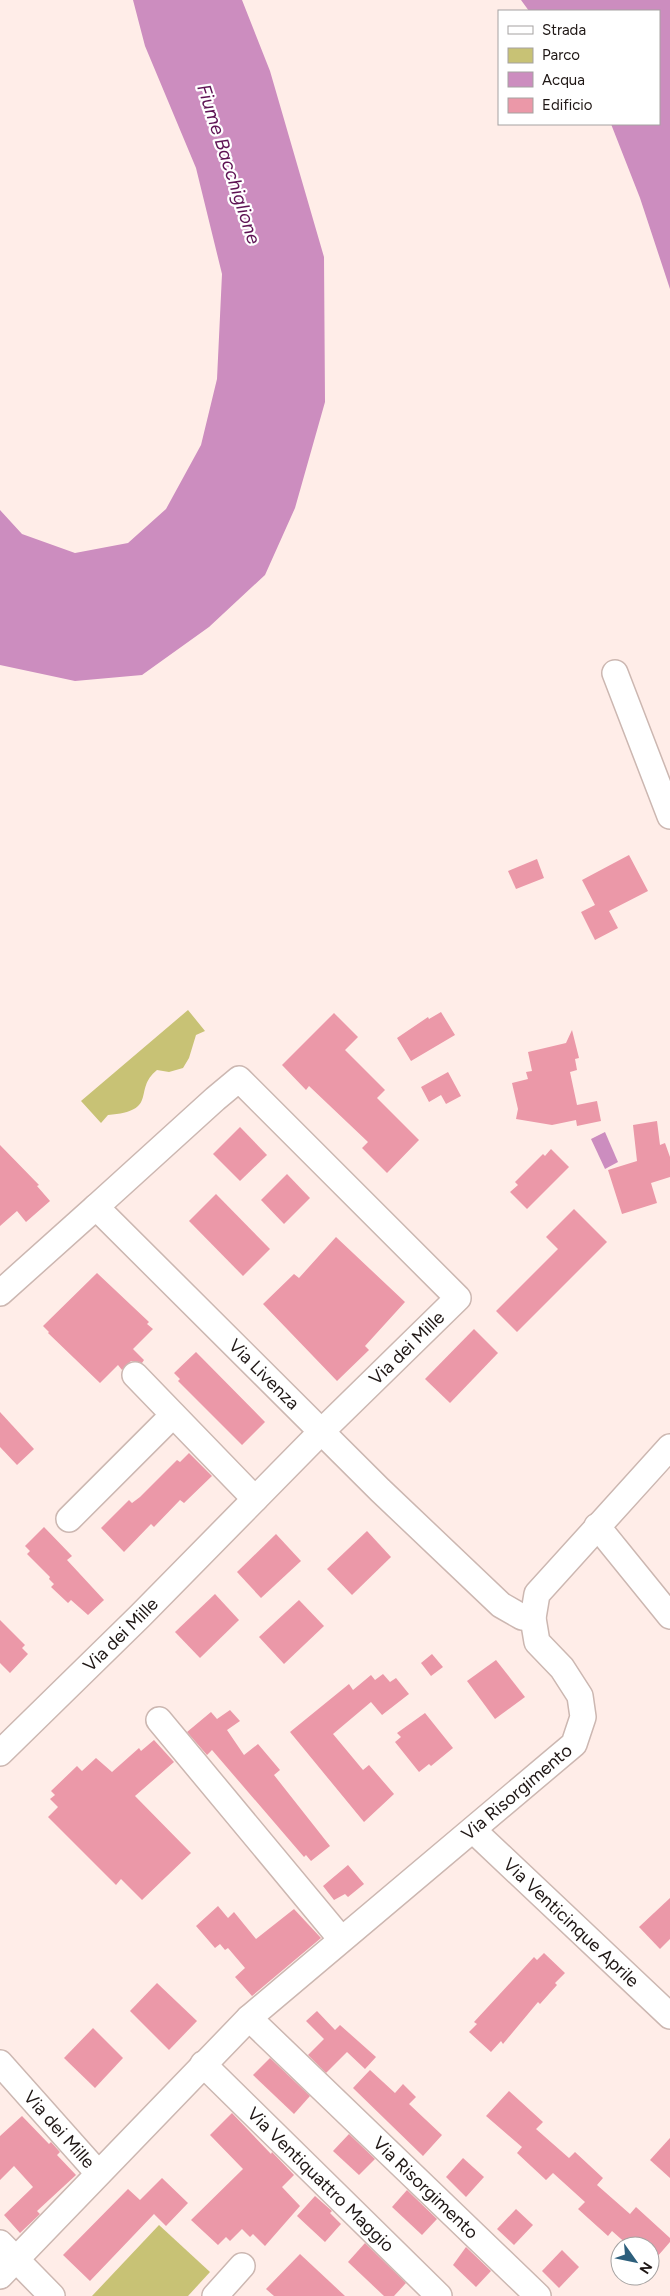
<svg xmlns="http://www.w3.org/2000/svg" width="670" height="2296" font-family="Figtree,sans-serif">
<rect width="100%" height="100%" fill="#ffede8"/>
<!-- green -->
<g fill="#c8c275">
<path d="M188 1010 205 1031 196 1035 189 1058 183 1068 169 1072 157 1070C132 1090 160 1111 108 1115L101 1123 81 1101Z"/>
<polygon points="159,2225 210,2272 188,2296 92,2296"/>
</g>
<!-- water -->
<g fill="#cc8dbf">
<polygon points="133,0 242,0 270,71 324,257 325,402 295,508 265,575 209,627 142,675 75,681 0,665 0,510 22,534 75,553 128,543 166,509 201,445 217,379 222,274 196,168 145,46"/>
<polygon points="521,0 670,0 670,289 640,198 611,124 659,124 659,11 529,11"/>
<polygon points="605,1132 618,1162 605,1169 591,1139"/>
</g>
<!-- building -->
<g fill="#eb98a8">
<polygon points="629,855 648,891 609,911 618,928 595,940 581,912 595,905 582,880"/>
<polygon points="537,859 544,878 516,889 508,871"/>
<polygon points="441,1012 455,1035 411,1061 397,1038 428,1017 429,1019"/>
<polygon points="334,1013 358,1037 345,1050 385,1090 377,1098 419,1140 387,1173 362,1148 368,1142 309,1086 306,1090 282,1065"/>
<polygon points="572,1030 579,1058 575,1059 577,1070 570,1072 577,1105 597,1101 601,1121 577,1126 576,1120 552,1125 516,1119 518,1109 512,1083 528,1079 526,1072 532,1071 528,1052 566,1043"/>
<polygon points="448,1072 461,1096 446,1104 441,1095 429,1102 421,1087"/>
<polygon points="657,1121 660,1145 665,1143 670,1157 670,1177 651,1183 657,1203 622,1214 608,1170 637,1161 633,1125"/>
<polygon points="240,1127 267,1155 240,1181 213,1154"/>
<polygon points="0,1145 39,1185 37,1186 50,1201 26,1222 17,1211 0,1226"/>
<polygon points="551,1149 569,1167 527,1209 510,1192 518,1185 515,1182 543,1154 545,1156"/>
<polygon points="287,1174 310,1198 284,1224 261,1200"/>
<polygon points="216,1194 270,1249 243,1276 189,1221"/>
<polygon points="574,1209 607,1242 517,1332 496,1311 558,1249 546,1237"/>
<polygon points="336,1237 405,1302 365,1346 369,1350 337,1381 263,1304 294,1274 299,1278"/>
<polygon points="97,1273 149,1322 147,1324 153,1329 133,1349 144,1360 142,1363 131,1361 122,1370 118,1365 100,1383 48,1333 49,1332 43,1326"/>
<polygon points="474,1329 498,1353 450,1403 425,1379"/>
<polygon points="196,1352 265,1422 242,1445 178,1381 180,1379 174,1373"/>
<polygon points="0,1412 34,1449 17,1465 0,1447"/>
<polygon points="189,1453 212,1476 184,1503 180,1500 154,1527 151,1524 124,1552 101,1528 129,1500 132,1503 140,1497 177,1460 180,1462"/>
<polygon points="44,1527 72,1556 67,1560 104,1600 88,1615 71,1600 68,1603 51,1587 54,1584 49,1579 50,1577 27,1554 30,1551 25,1546"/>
<polygon points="367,1531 391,1557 352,1595 327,1569"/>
<polygon points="276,1534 301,1561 261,1598 237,1572"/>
<polygon points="215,1594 239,1620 200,1658 175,1632"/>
<polygon points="299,1600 324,1626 284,1664 259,1637"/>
<polygon points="0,1620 25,1645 22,1648 28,1654 10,1673 0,1663"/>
<polygon points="432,1654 443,1667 431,1676 421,1663"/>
<polygon points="496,1660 525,1697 495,1719 467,1681"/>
<polygon points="383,1674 390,1682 396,1678 409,1694 382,1715 371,1702 333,1734 363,1770 369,1765 394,1794 364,1822 290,1732 349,1684 353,1690 371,1675 375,1680"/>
<polygon points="230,1710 240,1721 227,1730 244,1755 258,1744 280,1770 274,1775 330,1846 311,1861 306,1855 304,1857 212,1750 207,1755 187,1732 211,1712 217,1719"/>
<polygon points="425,1713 453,1748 431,1766 429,1764 419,1772 395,1742 401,1737 397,1733"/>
<polygon points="154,1740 174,1762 135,1796 191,1853 142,1900 121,1879 116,1885 48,1817 58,1807 50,1799 55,1795 51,1791 77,1766 82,1771 96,1758 112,1772 139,1748 141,1751"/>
<polygon points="348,1865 364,1884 348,1897 345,1894 334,1900 323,1886"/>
<polygon points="670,1898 670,1939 660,1949 639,1927"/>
<polygon points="218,1906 228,1918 234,1912 256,1939 294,1909 321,1938 252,1996 235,1977 245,1968 228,1948 225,1950 220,1944 215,1948 196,1926"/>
<polygon points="544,1953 565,1973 555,1983 557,1985 540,2004 538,2002 503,2044 501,2041 491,2052 469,2032 477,2024 474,2022 534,1957 537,1960"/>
<polygon points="157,1983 197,2021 169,2050 130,2011"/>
<polygon points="317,2011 335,2030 340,2025 376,2057 365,2069 347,2052 326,2073 308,2055 324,2039 306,2021"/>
<polygon points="93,2028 123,2058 95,2088 64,2058"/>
<polygon points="270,2058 310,2096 294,2114 253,2075"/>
<polygon points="370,2070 395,2093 403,2084 416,2097 409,2104 442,2135 423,2156 353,2088"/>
<polygon points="509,2091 543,2122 536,2129 569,2158 575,2152 603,2178 597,2185 630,2214 636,2207 670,2238 670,2242 650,2265 650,2246 629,2246 612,2231 608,2236 578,2209 585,2202 553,2173 546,2180 517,2153 522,2147 486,2116"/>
<polygon points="232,2113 271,2154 272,2152 294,2175 282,2187 300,2206 265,2246 253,2234 250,2237 242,2229 230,2241 226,2237 218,2245 191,2220 243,2169 210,2135"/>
<polygon points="22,2116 49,2144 51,2142 60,2152 57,2155 76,2175 37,2211 40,2214 20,2233 4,2215 33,2187 14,2166 0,2180 0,2136"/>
<polygon points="349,2134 375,2159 359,2175 333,2151"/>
<polygon points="670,2138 670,2178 650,2160"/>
<polygon points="463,2158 484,2177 466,2197 446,2177"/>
<polygon points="162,2178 188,2203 166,2226 154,2214 90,2281 63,2255 128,2189 140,2200"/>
<polygon points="407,2190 437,2219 422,2235 392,2207"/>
<polygon points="315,2196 332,2211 330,2213 341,2224 325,2242 297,2216"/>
<polygon points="516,2209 533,2225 514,2245 497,2229"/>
<polygon points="365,2243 406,2283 394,2296 384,2296 348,2262"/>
<polygon points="466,2247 491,2271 476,2287 453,2265"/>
<polygon points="562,2250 579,2267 559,2288 542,2271"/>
<polygon points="300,2254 345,2296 274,2296 266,2289"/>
</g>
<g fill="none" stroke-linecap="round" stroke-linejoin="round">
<defs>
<g id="minor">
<polyline points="615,673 670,816"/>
<path id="s1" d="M0 1293 96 1207 380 1490 501 1605 522 1617 533 1618"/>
<polyline points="135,1375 255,1499"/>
<polyline points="69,1519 173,1415"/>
<polyline points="597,1526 670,1616"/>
<polyline points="159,1720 341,1939"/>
<path id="s2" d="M0 1753 140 1616 321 1432 458 1298 239 1079 215 1099 96 1207"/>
<path id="s3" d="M473 1830 670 2016"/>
<path id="s4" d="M249 2018 538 2296"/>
<path id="s5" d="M0 2063 98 2173"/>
<path id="s6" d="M203 2064 439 2296"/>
<polyline points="0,2243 52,2296"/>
<path id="s7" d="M0 2276 249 2018 574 1744 583 1717 580 1696 562 1668 537 1642 533 1618 537 1594 670 1447"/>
<polyline points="215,2296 242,2266"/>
</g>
</defs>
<!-- minor casing -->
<use href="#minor" stroke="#ccb7b1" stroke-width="28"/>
<!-- minor -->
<use href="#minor" stroke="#fff" stroke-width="25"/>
</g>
<g text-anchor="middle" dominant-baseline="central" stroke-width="4.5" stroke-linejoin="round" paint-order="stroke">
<!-- street labels -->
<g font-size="18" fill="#1f1715" stroke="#fff">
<text stroke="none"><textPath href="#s2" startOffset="574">Via dei Mille</textPath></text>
<text stroke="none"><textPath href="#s1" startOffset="366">Via Livenza</textPath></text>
<text stroke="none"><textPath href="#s2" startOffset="169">Via dei Mille</textPath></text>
<text stroke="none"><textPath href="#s7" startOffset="709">Via Risorgimento</textPath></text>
<text stroke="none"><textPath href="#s3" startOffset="135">Via Venticinque Aprile</textPath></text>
<text stroke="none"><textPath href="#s5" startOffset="89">Via dei Mille</textPath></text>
<text stroke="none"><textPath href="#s6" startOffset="165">Via Ventiquattro Maggio</textPath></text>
<text stroke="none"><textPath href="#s4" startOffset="245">Via Risorgimento</textPath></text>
</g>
<!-- water labels -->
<g font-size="19" font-style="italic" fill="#5e1354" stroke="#fff">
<text transform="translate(229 164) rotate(72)">Fiume Bacchiglione</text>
</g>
</g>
<!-- legend -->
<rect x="498" y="10" width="162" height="115" fill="#ffffff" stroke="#a5a2a1"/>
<rect x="508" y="26" width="25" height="8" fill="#ffffff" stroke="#a5a2a1"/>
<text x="542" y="35" font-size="15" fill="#1f1715">Strada</text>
<rect x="508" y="48" width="25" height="15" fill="#c8c275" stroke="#a5a2a1"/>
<text x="542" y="60" font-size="15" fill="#1f1715">Parco</text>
<rect x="508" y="72" width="25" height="15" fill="#cc8dbf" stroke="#a5a2a1"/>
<text x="542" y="85" font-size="15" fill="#1f1715">Acqua</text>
<rect x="508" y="98" width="25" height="15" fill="#eb98a8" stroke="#a5a2a1"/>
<text x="542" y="110" font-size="15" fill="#1f1715">Edificio</text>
<!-- north arrow -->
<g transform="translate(635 2261) rotate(123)"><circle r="24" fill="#ffffff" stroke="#a5a2a1"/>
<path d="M0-4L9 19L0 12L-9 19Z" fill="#2d5f7c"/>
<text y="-8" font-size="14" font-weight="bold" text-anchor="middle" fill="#1f1715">N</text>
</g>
</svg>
